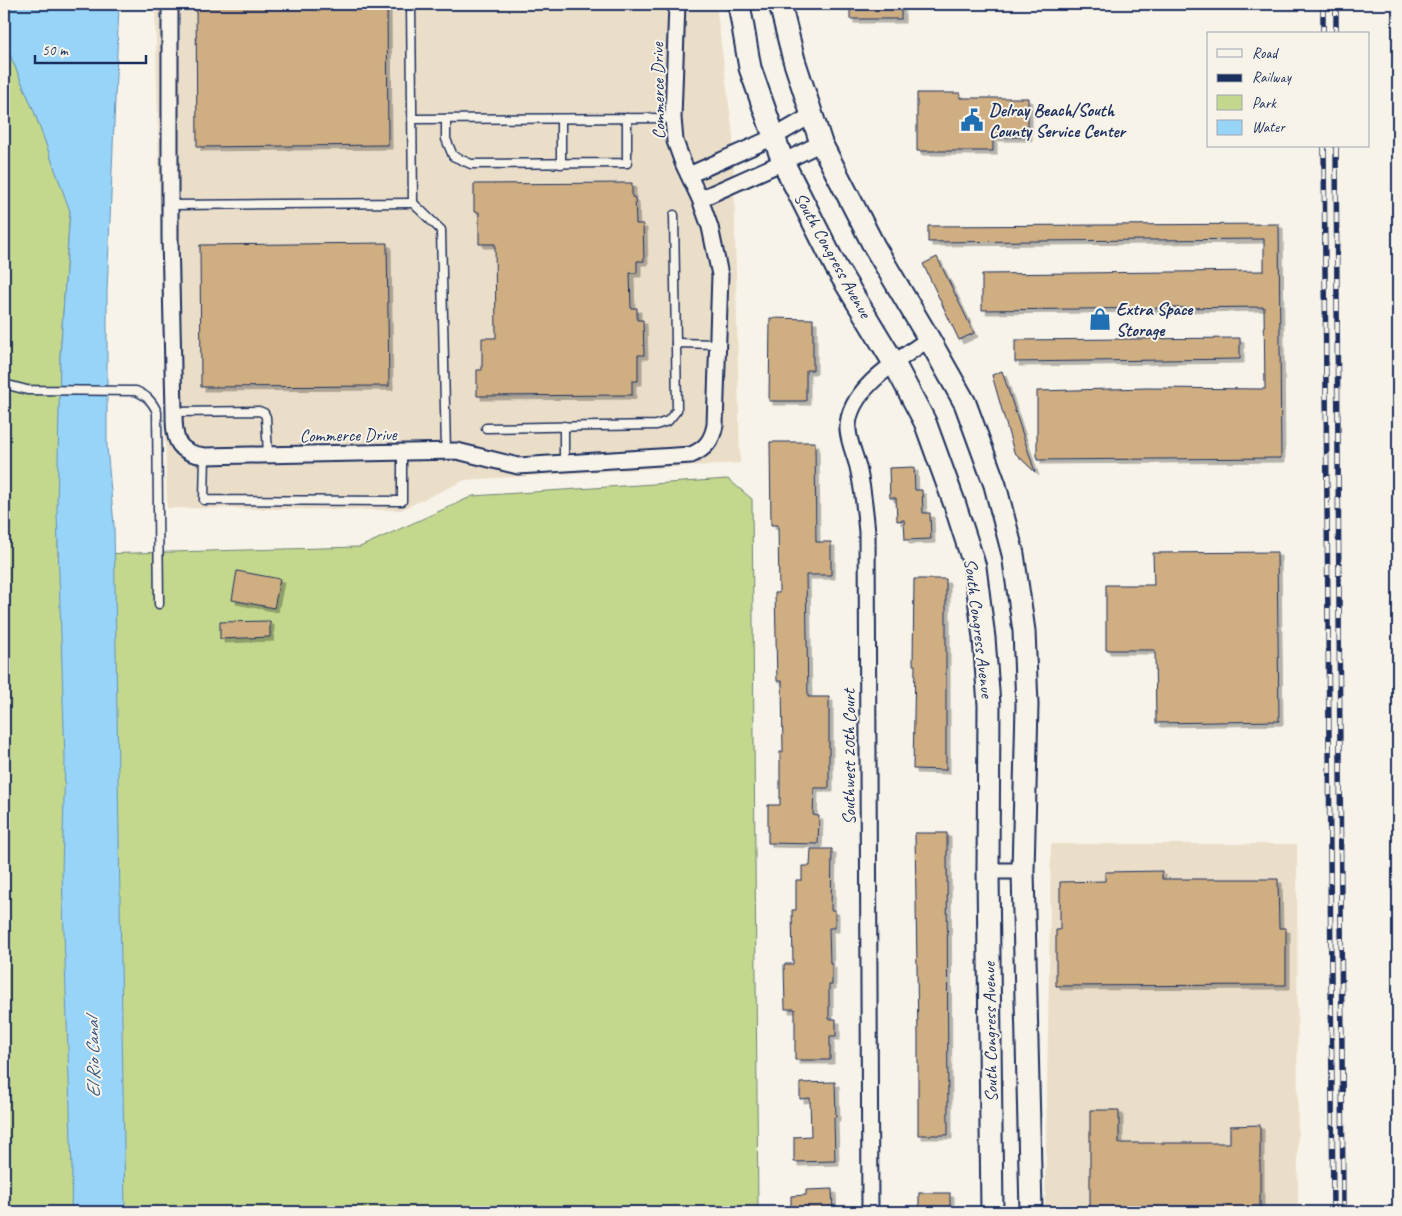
<svg xmlns="http://www.w3.org/2000/svg" width="1402" height="1216" font-family="Caveat,sans-serif">
<defs>
<filter id="shadow"><feDropShadow dx="4" dy="4" stdDeviation="0" flood-color="#0004"/></filter>
</defs>
<rect width="100%" height="100%" fill="#f7f3e8"/>
<filter id="ink" filterUnits="userSpaceOnUse"><feTurbulence type="fractalNoise" baseFrequency=".02" numOctaves="2"/><feDisplacementMap in="SourceGraphic" scale="10" xChannelSelector="R" yChannelSelector="G"/><feConvolveMatrix kernelMatrix="1 2 1 2 8 2 1 2 1" color-interpolation-filters="sRGB"/></filter>
<g filter="url(#ink)">
<!-- built -->
<g fill="#ebdec9">
<polygon points="155,4 716,4 733,135 740,463 465,480 401,510 167,508"/>
<polygon points="1051,844 1297,844 1298,1212 1045,1212"/>
</g>
<!-- green -->
<polygon fill="#c3d88d" stroke="#6f8476" points="4,14 5,43 34,111 70,210 60,357 58,555 360,547 473,496 728,479 752,499 758,1212 4,1212"/>
<!-- water -->
<polygon fill="#98d4f8" stroke="#6692ba" points="4,4 119,4 107,291 107,447 114,525 125,1212 71,1212 72,1169 62,872 65,760 57,513 60,357 70,211 34,111 5,43"/>
<!-- building -->
<g fill="#cfae82" stroke="#1b2f5e" filter="url(#shadow)">
<polygon points="196,4 387,4 388,145 197,147"/>
<rect x="850" y="4" width="51" height="15"/>
<polygon points="917,93 960,93 960,98 1028,98 1028,137 993,137 993,151 917,151"/>
<polygon points="632,183 632,197 635,198 636,224 643,224 644,261 637,261 637,273 630,273 631,308 637,308 637,320 643,320 644,355 638,355 638,381 632,381 632,395 477,396 477,370 482,370 482,338 496,338 495,244 479,244 479,212 474,212 474,184"/>
<polygon points="1279,224 1281,458 1037,460 1037,391 1147,388 1265,389 1264,307 982,310 982,274 1264,271 1264,239 928,242 928,226"/>
<polygon points="387,243 389,386 201,387 200,245"/>
<polygon points="937,257 974,333 959,340 923,264"/>
<polygon points="770,318 813,319 813,370 806,370 806,401 769,401"/>
<polygon points="1240,338 1240,359 1015,362 1015,340"/>
<polygon points="1002,371 1035,472 1014,452 992,375"/>
<polygon points="770,442 815,442 816,542 831,542 831,575 806,575 808,697 829,697 829,788 814,788 813,815 819,816 818,844 768,843 768,805 780,805 780,752 783,752 782,681 777,681 775,593 779,593 778,525 771,525"/>
<polygon points="914,467 915,490 922,490 923,513 930,513 931,539 905,540 904,520 897,521 896,498 890,498 889,468"/>
<polygon points="1277,552 1279,721 1156,723 1155,650 1106,650 1106,585 1154,585 1153,553"/>
<polygon points="237,571 280,579 274,608 232,600"/>
<polygon points="914,579 946,579 946,770 913,769 915,665 913,665"/>
<polygon points="270,621 270,637 220,639 220,622"/>
<polygon points="915,833 947,833 948,1135 918,1135 918,1036"/>
<polygon points="811,849 832,849 831,910 835,910 835,928 829,928 830,964 832,964 832,985 829,985 829,1019 836,1019 836,1036 830,1036 830,1060 795,1060 795,1009 785,1009 784,964 793,964 792,910 796,910 796,880 802,880 802,866 810,866"/>
<polygon points="1162,871 1162,879 1278,879 1279,928 1286,928 1286,985 1056,986 1056,930 1060,930 1060,882 1105,881 1105,872"/>
<polygon points="835,1082 836,1117 834,1117 835,1161 794,1162 794,1137 811,1136 810,1098 800,1099 800,1083"/>
<polygon points="1090,1110 1119,1110 1119,1143 1230,1143 1230,1126 1260,1125 1260,1212 1090,1212"/>
<polygon points="832,1189 833,1212 791,1212 791,1196 806,1195 806,1190"/>
<rect x="919" y="1193" width="31" height="19"/>
</g>
<g fill="none" stroke-linecap="round" stroke-linejoin="round">
<defs>
<g id="lane">
<polyline points="411,4 413,203 441,230 446,451"/>
<polyline points="412,119 673,118"/>
<polyline points="446,119 446,139 453,156 471,164 627,163 627,118"/>
<polyline points="561,119 561,164"/>
<polyline points="170,205 413,203"/>
<polyline points="676,343 717,344"/>
<path d="M4 384 27 390 136 391C147 396 152 401 157 412L159 604"/>
<polyline points="174,412 259,411 264,413 266,417 268,455"/>
<polyline points="486,428 656,425 668,421 677,410 674,215"/>
<polyline points="205,456 204,500 402,501 402,453"/>
<polyline points="564,463 564,426"/>
</g>
<g id="street">
<path d="M170 4V237L174 412C174 437 175 453 205 456L457 451 518 466 691 455C705 449 712 441 715 425L720 275 710 227 700 199 683 163 675 141 673 118 677 4"/>
<polyline points="689,175 774,137 812,115"/>
<polyline points="700,199 783,162 821,143"/>
<polyline points="988,871 1023,871"/>
<path d="M870 1212 867 532C865 510 863 489 858 467 855 455 849 443 848 430 846 390 900 359 929 339"/>
</g>
<g id="secondary">
<polyline points="739,4 750,68 783,162 836,267 894,363 925,422 954,502 975,567 984,638 989,705 988,871 992,1212"/>
<polyline points="780,4 794,60 821,143 874,246 929,339 965,403 995,485 1013,554 1024,631 1027,705 1023,871 1031,1212"/>
</g>
</defs>
<!-- lane casing -->
<use href="#lane" stroke="#1b2f5e" stroke-width="11"/>
<!-- street casing -->
<use href="#street" stroke="#1b2f5e" stroke-width="19"/>
<!-- secondary casing -->
<use href="#secondary" stroke="#1b2f5e" stroke-width="25"/>
<!-- lane -->
<use href="#lane" stroke="#f7f3e8" stroke-width="8"/>
<!-- street -->
<use href="#street" stroke="#f7f3e8" stroke-width="15"/>
<!-- secondary -->
<use href="#secondary" stroke="#f7f3e8" stroke-width="21"/>
<defs>
<g id="rail">
<polyline points="1323,4 1323,34"/>
<polyline points="1336,4 1336,34"/>
<polyline points="1324,146 1333,1212"/>
<polyline points="1336,146 1343,1212"/>
</g>
</defs>
<!-- rail casing -->
<use href="#rail" stroke="#1b2f5e" stroke-width="5.5"/>
<!-- rail -->
<use href="#rail" stroke="#f7f3e8" stroke-width="4" stroke-dasharray="11" stroke-linecap="butt"/>
</g>
</g>
<!-- icons -->
<defs>
<symbol id="civic-bare" viewBox="-9 -9 18 18"><path d="M-.6-6.5H3V-4.5H.6V-3L4-1V1h2V6H-6V1h2V-1L-.6-3ZM-1.2 2.5V6h2.4V2.5Z" fill="#1f6fb2" stroke="#f7f3e8" stroke-width="2.5" paint-order="stroke"/></symbol>
<symbol id="shop-bare" viewBox="-9 -9 18 18"><path d="M-5-2.5h2.3a2.7 3.5 0 0 1 5.4 0H5L5.5 6h-11ZM-1.5-2.5h3a1.5 2.3 0 0 0-3 0Z" fill="#1f6fb2" stroke="#f7f3e8" stroke-width="2.5" paint-order="stroke"/></symbol>
</defs>
<g fill-rule="evenodd">
<use href="#civic-bare" x="956" y="104" width="32" height="32"/>
<use href="#shop-bare" x="1084" y="303" width="32" height="32"/>
</g>
<g text-anchor="middle" dominant-baseline="central" stroke-width="4" stroke-linejoin="round" paint-order="stroke">
<!-- street labels -->
<g font-size="18" fill="#1b2f5e" stroke="#f7f3e8">
<text transform="translate(658 91) rotate(-91)">Commerce Drive</text>
<text transform="translate(833 255) rotate(61)">South Congress Avenue</text>
<text transform="translate(348 435) rotate(-1)">Commerce Drive</text>
<text transform="translate(979 628) rotate(83)">South Congress Avenue</text>
<text transform="translate(849 757) rotate(-90)">Southwest 20th Court</text>
<text transform="translate(990 1032) rotate(-91)">South Congress Avenue</text>
</g>
<!-- poi labels -->
<g font-size="18" font-weight="bold" fill="#1b2f5e" stroke="#f7f3e8" text-anchor="start">
<text x="989" y="110">Delray Beach/South<tspan x="989" dy="21">County Service Center</tspan></text>
<text x="1116" y="309">Extra Space<tspan x="1116" dy="21">Storage</tspan></text>
</g>
<!-- water labels -->
<g font-size="19" font-style="italic" fill="#3a5884" stroke="#f7f3e8">
<text transform="translate(93 1058) rotate(-91)">El Rio Canal</text>
</g>
</g>
<!-- margin -->
<rect width="1402" height="1216" fill="none" stroke="#f7f3e8" stroke-width="20"/>
<rect x="10" y="10" width="1382" height="1196" fill="none" stroke="#1b2f5e" stroke-width="2" filter="url(#ink)"/>
<!-- legend -->
<rect x="1207" y="32" width="162" height="115" fill="#f7f3e8" stroke="#9fa5b1"/>
<rect x="1217" y="49" width="25" height="8" fill="#f7f3e8" stroke="#9fa5b1"/>
<text x="1252" y="58" font-size="15" fill="#1b2f5e">Road</text>
<rect x="1217" y="74" width="25" height="8" fill="#1b2f5e" stroke="#9fa5b1"/>
<text x="1252" y="82" font-size="15" fill="#1b2f5e">Railway</text>
<rect x="1217" y="95" width="25" height="15" fill="#c3d88d" stroke="#9fa5b1"/>
<text x="1252" y="108" font-size="15" fill="#1b2f5e">Park</text>
<rect x="1217" y="120" width="25" height="15" fill="#98d4f8" stroke="#9fa5b1"/>
<text x="1252" y="132" font-size="15" fill="#1b2f5e">Water</text>
<!-- scale -->
<path d="M35 55v8h111v-8" fill="none" stroke="#1b2f5e" stroke-width="2.5"/>
<text x="42" y="55" font-size="15" fill="#1b2f5e" stroke="#f7f3e8" stroke-width="4" paint-order="stroke">50 m</text>
</svg>
